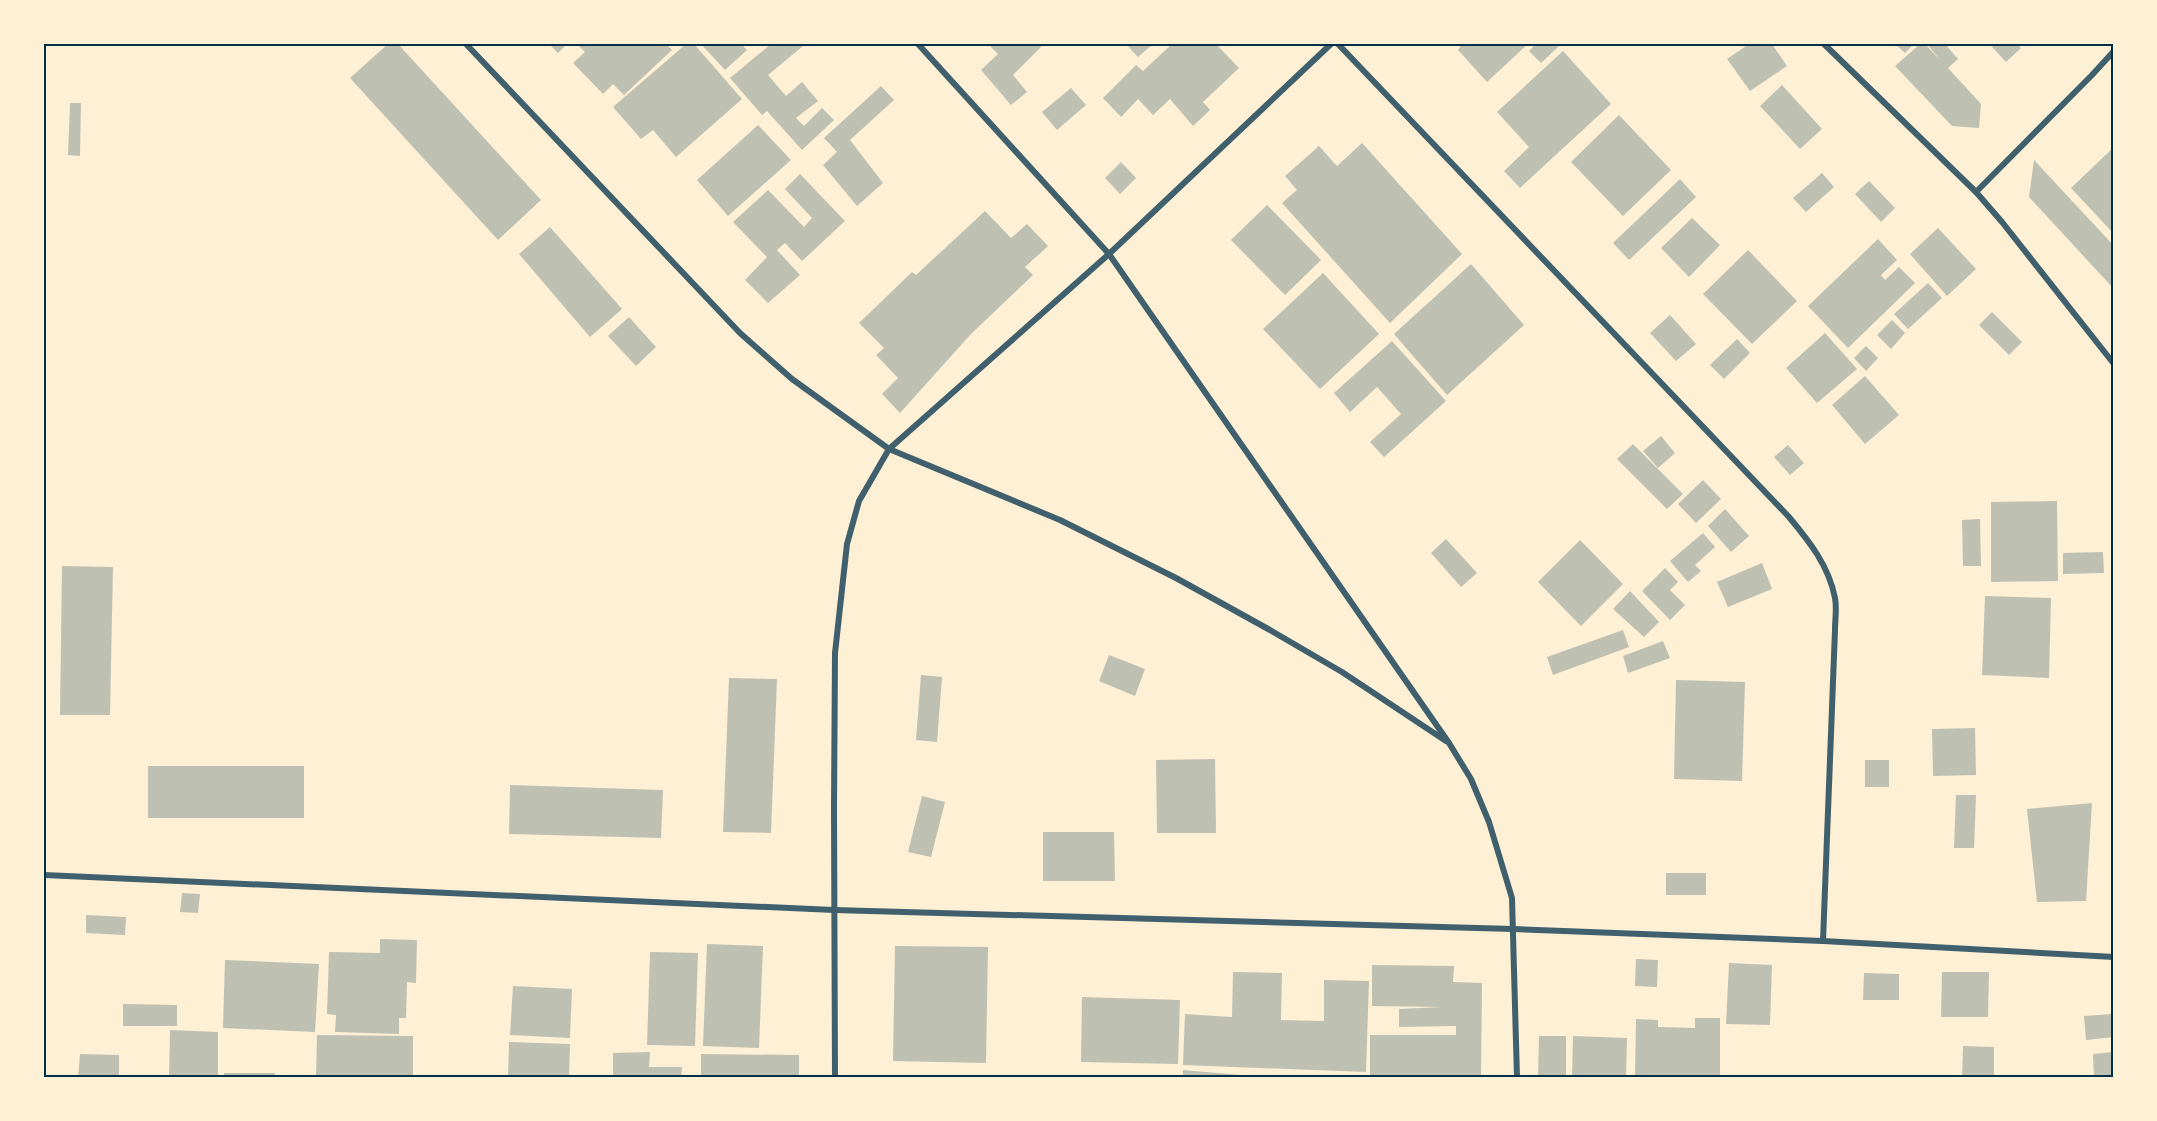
<svg xmlns="http://www.w3.org/2000/svg" width="2157" height="1121" font-family="Karla,sans-serif">
<rect width="100%" height="100%" fill="#fdf0d5"/>
<!-- building -->
<g fill="#bec0b2">
<polygon points="388,44 398,44 541,200 498,240 350,78"/>
<polygon points="549,44 567,44 558,53"/>
<polygon points="577,44 666,44 672,50 624,95 613,84 603,94 573,63 585,52"/>
<polygon points="686,44 694,44 742,99 676,157 653,130 641,139 613,107"/>
<polygon points="701,44 741,44 747,50 725,70"/>
<polygon points="771,44 801,44 803,46 768,75 786,96 802,82 818,101 796,118 804,126 822,108 834,120 802,150 767,111 762,115 730,78"/>
<polygon points="988,44 1041,44 1043,45 1013,75 1027,92 1011,105 981,70 998,54"/>
<polygon points="1126,44 1153,44 1138,57"/>
<polygon points="1172,44 1216,44 1239,68 1203,102 1210,110 1193,126 1170,99 1153,115 1138,99 1121,117 1103,98 1136,65 1143,71"/>
<polygon points="1462,44 1528,44 1487,82 1458,50"/>
<polygon points="1536,44 1559,44 1560,45 1541,63 1529,51"/>
<polygon points="1749,44 1772,44 1787,66 1750,91 1727,59"/>
<polygon points="1895,44 1914,44 1905,53"/>
<polygon points="1920,44 1925,44 1941,61 1927,44 1945,44 1958,59 1948,68 1981,104 1979,128 1952,126 1895,66"/>
<polygon points="1996,44 2017,44 2021,48 2006,62 1992,47"/>
<polygon points="1563,51 1611,104 1520,188 1504,171 1529,147 1497,112"/>
<polygon points="1782,85 1822,129 1800,149 1760,106"/>
<polygon points="881,86 894,100 850,140 883,183 857,206 823,165 837,152 824,138"/>
<polygon points="1071,88 1086,105 1057,130 1042,112"/>
<polygon points="70,103 81,103 80,156 68,155"/>
<polygon points="1619,115 1671,170 1623,216 1571,162"/>
<polygon points="758,125 791,160 728,216 697,180"/>
<polygon points="1362,143 1462,254 1390,323 1282,203 1297,190 1285,176 1319,146 1337,166"/>
<polygon points="2114,147 2114,234 2071,188"/>
<polygon points="2034,160 2114,246 2114,289 2029,197"/>
<polygon points="1121,162 1136,178 1120,194 1105,178"/>
<polygon points="1822,173 1834,187 1806,212 1793,198"/>
<polygon points="800,174 845,221 802,261 785,243 777,250 800,275 768,303 745,280 767,257 733,222 768,190 804,227 812,218 785,189"/>
<polygon points="1680,179 1696,197 1629,260 1613,243"/>
<polygon points="1869,181 1895,208 1881,222 1855,194"/>
<polygon points="1267,205 1321,260 1285,295 1231,240"/>
<polygon points="985,211 1011,238 1027,224 1048,246 1025,267 1033,275 971,334 900,413 882,394 898,378 876,355 884,348 859,323 912,272 916,275"/>
<polygon points="1692,218 1720,245 1689,277 1661,248"/>
<polygon points="550,227 622,309 590,337 519,254"/>
<polygon points="1938,228 1976,269 1947,296 1910,254"/>
<polygon points="1878,239 1897,260 1881,275 1885,280 1899,267 1915,283 1848,348 1808,306"/>
<polygon points="1748,250 1797,301 1752,344 1703,294"/>
<polygon points="1471,264 1524,325 1447,395 1394,334"/>
<polygon points="1323,273 1379,334 1320,389 1263,329"/>
<polygon points="1928,283 1942,298 1908,329 1894,314"/>
<polygon points="1992,312 2022,342 2009,355 1979,325"/>
<polygon points="1670,315 1696,344 1676,361 1650,333"/>
<polygon points="629,317 656,347 636,366 608,336"/>
<polygon points="1892,320 1905,333 1891,349 1877,335"/>
<polygon points="1825,333 1857,369 1817,403 1786,368"/>
<polygon points="1737,339 1750,353 1724,379 1710,365"/>
<polygon points="1392,341 1446,401 1384,457 1370,442 1401,414 1377,387 1350,412 1334,393"/>
<polygon points="1866,346 1878,358 1866,371 1854,358"/>
<polygon points="1865,376 1899,415 1865,444 1832,405"/>
<polygon points="1661,436 1675,453 1658,468 1643,451"/>
<polygon points="1633,444 1683,494 1667,509 1617,459"/>
<polygon points="1788,445 1804,463 1790,475 1774,457"/>
<polygon points="1703,480 1721,499 1696,523 1678,504"/>
<polygon points="2057,501 2058,581 1991,582 1991,502"/>
<polygon points="1725,509 1749,536 1731,552 1708,526"/>
<polygon points="1980,519 1981,566 1963,566 1962,520"/>
<polygon points="1703,533 1715,547 1695,565 1701,571 1688,582 1670,561"/>
<polygon points="1446,539 1477,573 1461,587 1431,553"/>
<polygon points="1580,540 1623,584 1581,626 1538,582"/>
<polygon points="2103,552 2104,573 2063,574 2063,553"/>
<polygon points="1762,563 1772,589 1728,607 1717,582"/>
<polygon points="62,566 113,567 110,715 60,715"/>
<polygon points="1665,568 1678,582 1670,590 1685,605 1670,620 1642,591"/>
<polygon points="1630,591 1659,622 1644,637 1613,609"/>
<polygon points="1985,596 2051,598 2049,678 1982,675"/>
<polygon points="1623,630 1629,647 1553,675 1547,657"/>
<polygon points="1663,641 1670,658 1628,673 1623,656"/>
<polygon points="1109,655 1145,669 1135,696 1099,681"/>
<polygon points="921,675 942,677 937,742 916,740"/>
<polygon points="729,678 777,679 771,833 723,832"/>
<polygon points="1676,680 1745,682 1742,781 1674,779"/>
<polygon points="1975,728 1976,775 1933,776 1932,729"/>
<polygon points="1215,759 1216,833 1157,833 1156,760"/>
<rect x="1865" y="760" width="24" height="27"/>
<rect x="148" y="766" width="156" height="52"/>
<polygon points="510,785 663,790 661,838 509,834"/>
<polygon points="1956,795 1976,795 1974,848 1954,848"/>
<polygon points="922,796 945,802 931,857 908,852"/>
<polygon points="2092,803 2086,901 2037,902 2027,809"/>
<polygon points="1043,832 1114,832 1115,881 1043,881"/>
<rect x="1666" y="873" width="40" height="22"/>
<polygon points="182,893 200,894 198,913 180,912"/>
<polygon points="86,915 126,917 125,935 86,933"/>
<polygon points="380,939 417,940 416,983 407,982 406,1018 399,1018 399,1034 335,1032 336,1015 327,1014 329,952 380,953"/>
<polygon points="707,944 763,946 759,1048 703,1046"/>
<polygon points="895,946 988,947 986,1063 893,1061"/>
<polygon points="650,952 698,953 695,1046 647,1045"/>
<polygon points="1636,959 1658,960 1657,987 1635,986"/>
<polygon points="225,960 319,964 315,1032 223,1028"/>
<polygon points="1729,963 1772,965 1770,1025 1726,1024"/>
<polygon points="1372,965 1454,966 1453,982 1482,983 1481,1078 1370,1078 1370,1035 1456,1035 1456,1026 1399,1027 1399,1009 1441,1007 1372,1006"/>
<polygon points="1233,972 1282,973 1281,1020 1324,1021 1324,980 1369,981 1366,1072 1183,1065 1185,1014 1232,1017"/>
<polygon points="1942,972 1989,972 1988,1017 1941,1017"/>
<polygon points="1864,973 1899,974 1899,1000 1863,1000"/>
<polygon points="513,986 572,989 570,1038 510,1035"/>
<polygon points="1082,997 1180,1000 1178,1064 1081,1062"/>
<polygon points="123,1004 177,1005 177,1026 123,1026"/>
<polygon points="2112,1014 2114,1037 2086,1040 2084,1016"/>
<polygon points="1695,1018 1720,1018 1720,1076 1635,1075 1636,1019 1658,1020 1658,1027 1695,1028"/>
<polygon points="170,1030 218,1032 218,1078 169,1078"/>
<polygon points="317,1035 413,1036 413,1078 316,1078"/>
<polygon points="1539,1036 1566,1036 1566,1078 1538,1078"/>
<polygon points="1573,1036 1627,1038 1626,1078 1572,1078"/>
<polygon points="509,1042 570,1044 569,1078 508,1078"/>
<polygon points="1963,1046 1994,1047 1994,1078 1962,1078"/>
<polygon points="650,1052 649,1067 682,1067 681,1078 613,1078 613,1053"/>
<polygon points="2113,1052 2114,1078 2094,1078 2093,1054"/>
<polygon points="80,1054 119,1055 119,1078 78,1078"/>
<polygon points="701,1054 799,1055 799,1078 701,1078"/>
<polygon points="1183,1070 1252,1076 1252,1078 1183,1078"/>
<rect x="224" y="1073" width="51" height="5"/>
</g>
<g fill="none" stroke-linecap="round" stroke-linejoin="round">
<!-- minor -->
<g stroke="#3f606c" stroke-width="6">
<polyline points="466,44 740,333 792,379 889,449 1060,520 1176,578 1270,630 1342,672 1446,741"/>
<polyline points="918,44 1109,254 1449,743 1471,779 1489,822 1512,898 1517,1078"/>
<path d="M1338 44 1789 517C1809 541 1829 566 1835 598 1837 608 1835 620 1835 630L1823 941"/>
<polyline points="1824,44 1976,192 2002,222 2114,364"/>
<polyline points="1976,192 2092,75 2114,51"/>
<polyline points="44,875 834,910 1513,929 1823,941 2114,957"/>
<polyline points="835,1078 834,809 835,653 847,544 859,501 889,449 1109,254 1331,44"/>
</g>
</g>
<!-- border -->
<rect width="2157" height="1121" fill="none" stroke="#fdf0d5" stroke-width="90"/>
<rect x="45" y="45" width="2067" height="1031" fill="none" stroke="#003049" stroke-width="2"/>
</svg>
